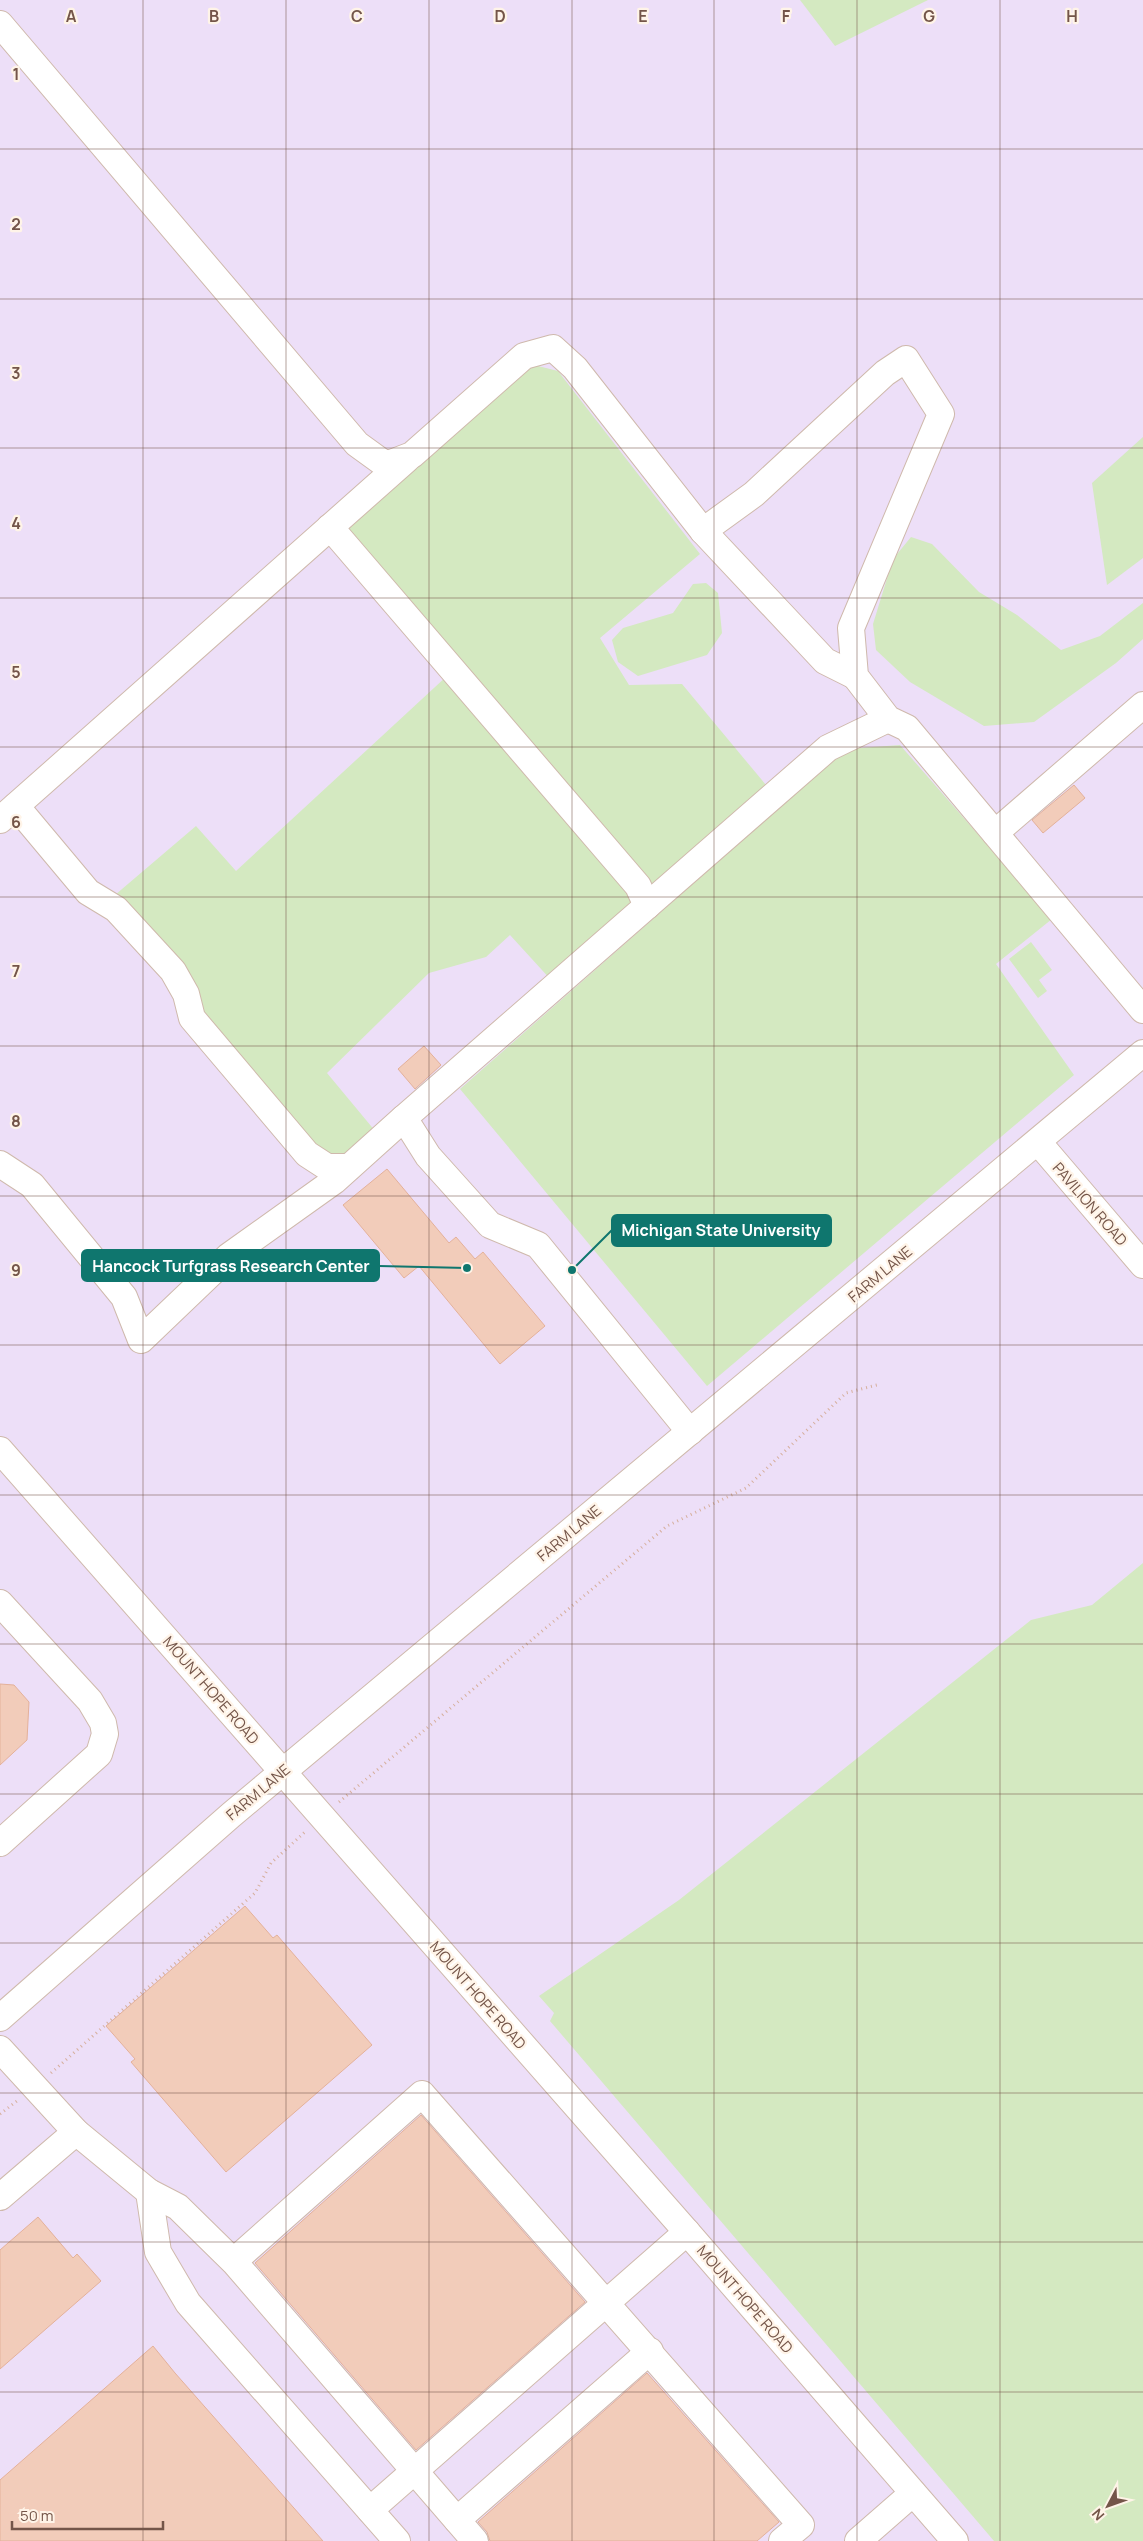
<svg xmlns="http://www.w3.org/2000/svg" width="1143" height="2541" font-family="Manrope,sans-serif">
<rect width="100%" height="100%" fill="#fcf0e2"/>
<!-- education -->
<rect fill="#eddff8" x="0" y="0" width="1143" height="2541"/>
<!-- green -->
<g fill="#d4e9c1">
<polygon points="800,0 928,0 835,46"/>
<polygon points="526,363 558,371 700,554 600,638 629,685 682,684 771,791 651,897 337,529"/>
<polygon points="1143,437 1143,558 1107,585 1092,483"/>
<polygon points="911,537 932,544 979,592 1017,615 1061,650 1100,636 1143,603 1143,639 1116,663 1034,722 984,726 910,682 876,650 873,624 893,559"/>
<polygon points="706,583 718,593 722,633 707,655 638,676 618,662 612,640 623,628 673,613 693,584"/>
<polygon points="448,675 641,904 552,981 510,935 486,957 429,973 327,1073 376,1132 343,1163 324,1159 200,1017 115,895 196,826 236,871"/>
<polygon points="900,745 1052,919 996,964 1074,1075 707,1386 460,1089 846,749"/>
<polygon points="1031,942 1052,970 1039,980 1047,991 1038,998 1009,959"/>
<polygon points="1143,1563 1143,2541 994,2541 550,2021 554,2013 539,1996 679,1900 1031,1620 1092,1605"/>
</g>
<!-- building -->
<g fill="#f2ccba" stroke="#e4b19a">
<polygon points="1074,785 1085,798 1043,833 1032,820"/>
<polygon points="424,1046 441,1065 415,1089 398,1069"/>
<polygon points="387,1169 449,1243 456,1237 475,1259 483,1252 545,1326 500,1364 419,1266 404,1278 343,1205"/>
<polygon points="0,1684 14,1685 29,1702 27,1740 0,1765"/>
<polygon points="245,1906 273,1938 277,1935 372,2045 226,2172 131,2062 135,2059 106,2026"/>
<polygon points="421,2115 585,2302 416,2450 255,2263"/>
<polygon points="38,2217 73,2258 77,2254 101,2281 0,2369 0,2250"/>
<polygon points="153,2346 175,2373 323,2541 0,2541 0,2480"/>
<polygon points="647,2373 779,2522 757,2541 490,2541 487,2532 478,2522"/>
</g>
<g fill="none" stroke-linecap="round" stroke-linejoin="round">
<defs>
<g id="minor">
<polyline points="0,24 357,444 386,465 412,455 524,356 553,348 575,368 703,531 825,661 855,676"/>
<polyline points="330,527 638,886 647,906"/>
<polyline points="703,531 754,494 885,373 906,359 941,414 851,628 855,676 888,719 907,728 1143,1010"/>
<polyline points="16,806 88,892 116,909 173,971 186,994 192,1018 307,1154 327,1167 349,1167"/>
<polyline points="0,820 407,459"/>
<polyline points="995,833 1143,705"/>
<polyline points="404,1118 828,748 888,719"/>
<polyline points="1038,1142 1143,1265"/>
<polyline points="0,1164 32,1185 124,1297 141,1340 229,1256 334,1181 404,1118 428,1156 490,1225 538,1245 690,1432"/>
<polyline points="0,1450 687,2232 955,2541"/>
<polyline points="0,1603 90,1701 103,1723 105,1734 99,1754 0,1843"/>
<polyline points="0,2018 231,1815 1143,1053"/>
<polyline points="0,2049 76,2132 149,2192 178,2207 235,2263 475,2541"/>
<polyline points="149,2192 158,2252 188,2303 397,2541"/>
<polyline points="0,2197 76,2132"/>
<polyline points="234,2261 422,2094 801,2525 782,2541"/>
<polyline points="370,2510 687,2232"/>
<polyline points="457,2520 650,2351"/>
<polyline points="858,2541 913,2493"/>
</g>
</defs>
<!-- minor casing -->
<use href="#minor" stroke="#cfb9ac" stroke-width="28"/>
<!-- path -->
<g stroke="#d6af9d" stroke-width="3" stroke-dasharray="1 4" stroke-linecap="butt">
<polyline points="339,1802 667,1526 746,1488 846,1393 877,1385"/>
<polyline points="51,2073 255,1893 271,1863 306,1831"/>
<polyline points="0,2114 17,2101"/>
</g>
<!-- minor -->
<use href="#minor" stroke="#fff" stroke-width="26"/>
</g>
<!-- grid -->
<path fill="none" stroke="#745549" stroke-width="1" stroke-opacity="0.55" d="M143 0V2541M286 0V2541M429 0V2541M572 0V2541M714 0V2541M857 0V2541M1000 0V2541M0 149H1143M0 299H1143M0 448H1143M0 598H1143M0 747H1143M0 897H1143M0 1046H1143M0 1196H1143M0 1345H1143M0 1495H1143M0 1644H1143M0 1794H1143M0 1943H1143M0 2093H1143M0 2242H1143M0 2392H1143"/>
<g text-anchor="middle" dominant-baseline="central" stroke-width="4.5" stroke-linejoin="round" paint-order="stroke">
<!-- street labels -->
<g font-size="15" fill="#745549" stroke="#fff4e8">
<text transform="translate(1090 1204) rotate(49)">PAVILION ROAD</text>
<text transform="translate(880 1274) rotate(-40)">FARM LANE</text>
<text transform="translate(569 1533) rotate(-40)">FARM LANE</text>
<text transform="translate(211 1690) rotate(49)">MOUNT HOPE ROAD</text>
<text transform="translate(258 1792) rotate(-40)">FARM LANE</text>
<text transform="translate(478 1995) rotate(49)">MOUNT HOPE ROAD</text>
<text transform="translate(745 2299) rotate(49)">MOUNT HOPE ROAD</text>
</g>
</g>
<g font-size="16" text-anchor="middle" font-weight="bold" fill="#745549" stroke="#fff4e8" stroke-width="4.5" stroke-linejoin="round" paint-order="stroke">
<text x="71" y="22">A</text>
<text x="214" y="22">B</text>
<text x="357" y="22">C</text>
<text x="500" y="22">D</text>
<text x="643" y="22">E</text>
<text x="786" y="22">F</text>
<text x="929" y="22">G</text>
<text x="1072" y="22">H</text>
<text x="16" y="80">1</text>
<text x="16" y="230">2</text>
<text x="16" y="379">3</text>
<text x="16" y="529">4</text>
<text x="16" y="678">5</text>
<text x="16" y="828">6</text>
<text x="16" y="977">7</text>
<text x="16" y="1127">8</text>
<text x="16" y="1276">9</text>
</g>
<!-- callouts -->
<path fill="none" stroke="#0f766e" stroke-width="2" d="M572 1270L612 1230M467 1268L379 1266"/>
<g fill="#0f766e" stroke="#fff4e8" stroke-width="2">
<circle cx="572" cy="1270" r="5"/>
<circle cx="467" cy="1268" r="5"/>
</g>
<g fill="#0f766e" stroke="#0f766e" stroke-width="2">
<rect x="612" y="1215" width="219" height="31" rx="5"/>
<rect x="82" y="1250" width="297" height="31" rx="5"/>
</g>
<g font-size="16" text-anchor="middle" font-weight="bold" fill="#fff">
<text x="721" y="1236">Michigan State University</text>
<text x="231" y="1272">Hancock Turfgrass Research Center</text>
</g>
<!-- north arrow -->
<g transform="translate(1108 2506) rotate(229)" stroke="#fff4e8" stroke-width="4" paint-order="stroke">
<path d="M0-4L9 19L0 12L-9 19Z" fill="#745549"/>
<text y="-8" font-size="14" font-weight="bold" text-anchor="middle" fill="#745549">N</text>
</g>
<!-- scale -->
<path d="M12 2521v8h151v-8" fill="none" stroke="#745549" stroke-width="2.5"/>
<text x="20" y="2521" font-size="15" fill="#745549" stroke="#fff4e8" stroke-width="4" paint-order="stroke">50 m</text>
</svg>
